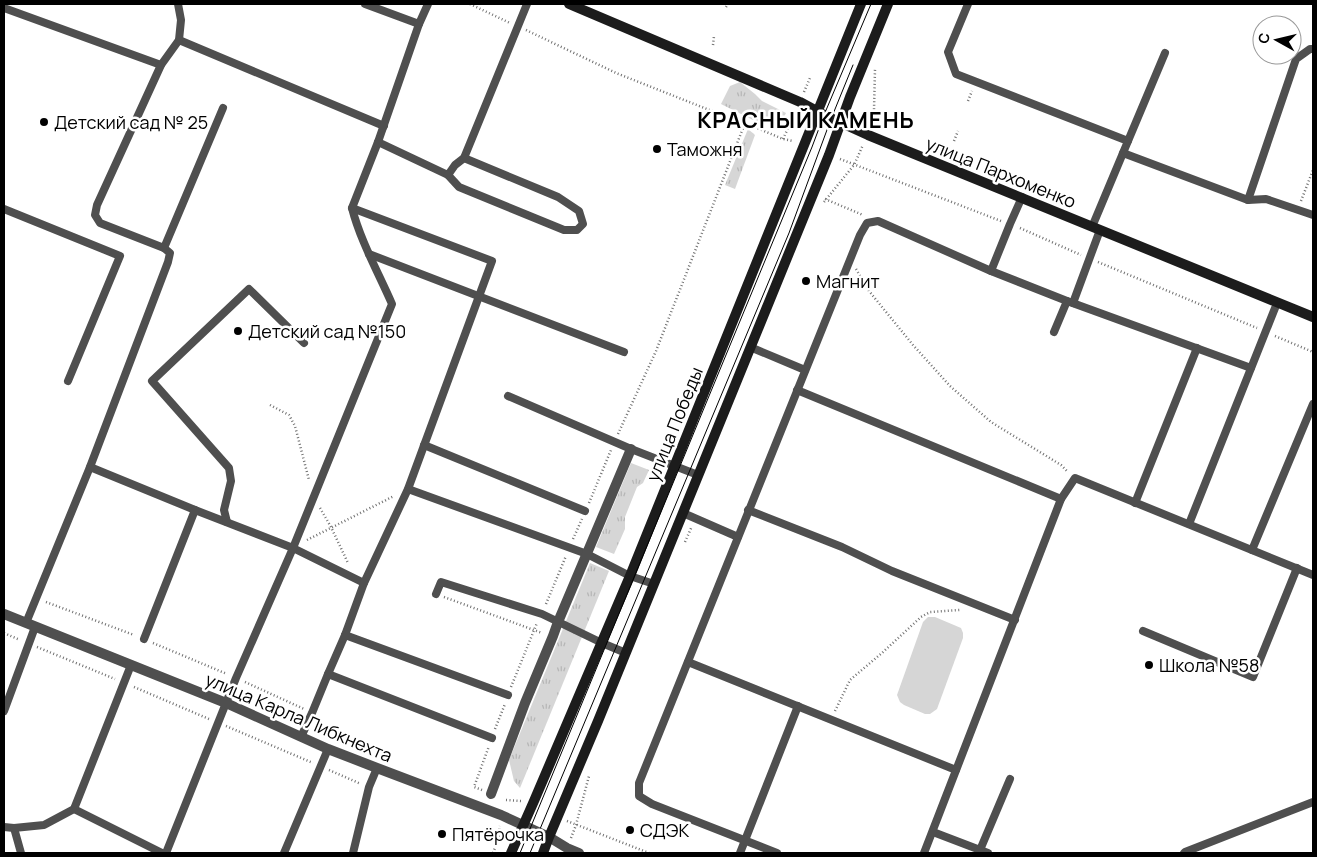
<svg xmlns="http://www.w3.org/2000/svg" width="1317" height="857" font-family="Manrope,sans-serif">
<defs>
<pattern id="grass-tufts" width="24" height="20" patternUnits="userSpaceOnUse" patternTransform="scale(1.25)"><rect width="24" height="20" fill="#d6d6d6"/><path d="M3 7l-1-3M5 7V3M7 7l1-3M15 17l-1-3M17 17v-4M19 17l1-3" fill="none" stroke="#b6b6b6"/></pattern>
</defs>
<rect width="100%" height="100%" fill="#fff"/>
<!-- grass -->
<g fill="url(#grass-tufts)">
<polygon points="740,82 755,94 762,101 786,113 780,125 764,120 761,124 721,104 730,86"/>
<polygon points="748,129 755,135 735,189 725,185"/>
<polygon points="631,463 649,470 643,483 637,487 625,517 625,529 614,554 596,547"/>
<polygon points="590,563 609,571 520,788 514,781 509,760"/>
</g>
<!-- garden -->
<polygon fill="#d6d6d6" points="928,617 935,617 961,628 963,633 963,638 937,709 930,714 925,714 904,705 900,702 897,695 923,622"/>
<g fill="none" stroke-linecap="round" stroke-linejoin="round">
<!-- path -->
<g stroke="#717171" stroke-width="2.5" stroke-dasharray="1 2.5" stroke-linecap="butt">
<polyline points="470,4 510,23"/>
<polyline points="726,7 728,4"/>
<polyline points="526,30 616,73 717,113 745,123 783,139 793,141"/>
<polyline points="713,45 714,36"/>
<polyline points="804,92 810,78"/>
<polyline points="968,101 972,91"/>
<polyline points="871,123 874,110 875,69"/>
<polyline points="783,139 796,111"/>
<polyline points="954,141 958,131"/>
<polyline points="840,159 1001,221"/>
<polyline points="825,199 863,215"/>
<polyline points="1301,201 1313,170"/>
<polyline points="824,202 854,165 863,145"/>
<polyline points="1020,228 1081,255"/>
<polyline points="1098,262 1257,328"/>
<polyline points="856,269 869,291 913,345 950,386 991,422 1061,465 1068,472"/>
<polyline points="1275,336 1313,352"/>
<polyline points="270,405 289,415 295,426 309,480"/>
<polyline points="618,434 656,351 745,123"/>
<polyline points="589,503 611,450"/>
<polyline points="320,508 331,527 348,563"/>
<polyline points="573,539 582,519"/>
<polyline points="307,540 394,496"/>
<polyline points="685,542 692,526"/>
<polyline points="444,597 542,633"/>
<polyline points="46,602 134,635"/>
<polyline points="546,604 566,556"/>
<polyline points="4,633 20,640"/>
<polyline points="153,643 227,674"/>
<polyline points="37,647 115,679"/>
<polyline points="245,682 304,709"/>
<polyline points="134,687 209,719"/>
<polyline points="511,687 537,623"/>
<polyline points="835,711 850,680 883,652 921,617 930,612 960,610"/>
<polyline points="226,726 313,763"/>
<polyline points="495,729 505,704"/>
<polyline points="329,770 361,784"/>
<polyline points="482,790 474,787 489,746"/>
<polyline points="506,800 521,801"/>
<polyline points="567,821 649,853"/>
<polyline points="571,838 576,825 589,776"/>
<polyline points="493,853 498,840 500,826"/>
</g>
<!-- lane -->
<g stroke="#4f4f4f" stroke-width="8">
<polyline points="365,4 419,24"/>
<polyline points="968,4 948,52 956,74 1128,141 1123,153 1248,200 1266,199 1313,215"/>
<polyline points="4,8 161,65"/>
<polyline points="179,40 384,126"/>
<polyline points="1128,141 1165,53"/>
<polyline points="378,142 448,175 455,165 464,158 527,4"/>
<polyline points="448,175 459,187 564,230 577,230 583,224 579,211 558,197 464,158"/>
<polyline points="1248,200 1296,59 1310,49 1313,49"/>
<polyline points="4,209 120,256 68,381"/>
<polyline points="1092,227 1123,153"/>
<polyline points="164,248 223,108"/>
<polyline points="369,254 624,352"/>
<polyline points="991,271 1010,224 1022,197"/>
<polyline points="1067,301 1251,368"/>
<polyline points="1073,303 1100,230"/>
<polyline points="750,347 805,370"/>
<polyline points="797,390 1061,499"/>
<polyline points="508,396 631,449 698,475"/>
<polyline points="424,445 585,511"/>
<polyline points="90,467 195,510 293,548 364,583"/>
<polyline points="408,489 587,554 630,576 654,584"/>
<polyline points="1135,503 1197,348"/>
<polyline points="748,510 842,547 892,571 1015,620"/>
<polyline points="683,513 738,537"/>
<polyline points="227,522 224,510 231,481 229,468 152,381 249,289 304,343"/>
<polyline points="1189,524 1277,303"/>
<polyline points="1252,550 1313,404"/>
<polyline points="436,594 441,582 542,614 602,643 626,653"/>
<polyline points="26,623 90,467 168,262 170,253 164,248 100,223 95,215 97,205 161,65 179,40 181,20 178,4"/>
<polyline points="1143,631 1253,677 1297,568"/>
<polyline points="345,635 508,695"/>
<polyline points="144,639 195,510"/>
<polyline points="688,662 956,770"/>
<polyline points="328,674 492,738"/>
<polyline points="4,711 35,627"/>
<polyline points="301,737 312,713 328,674 345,635 364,583 408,489 492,261 352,208"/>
<polyline points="74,809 162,853"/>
<polyline points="4,827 14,828 21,853"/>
<polyline points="14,828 44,825 74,809 131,665"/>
<polyline points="933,832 988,853"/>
<polyline points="980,850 1010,779"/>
<path d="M166 853 236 678 293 548 392 304C379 274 360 240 352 208L378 142 419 24 428 4"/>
<polyline points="284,853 328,749"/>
<polyline points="353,853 369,787 377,768"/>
<polyline points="740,853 798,706"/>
<polyline points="777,853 652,804 639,796 639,783 860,235 867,223 878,221 991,271 1067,301 1054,332"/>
<polyline points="924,853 1061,499 1075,478 1313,575"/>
<polyline points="1184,853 1185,852 1313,802"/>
</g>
<!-- street -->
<g stroke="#4f4f4f" stroke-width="10">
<polyline points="4,614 226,703 328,749 377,768 501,815 549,837 567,848 579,853"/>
<polyline points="491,794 525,703 553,636 558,622 631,449"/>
</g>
<!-- secondary -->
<g stroke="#1c1c1c" stroke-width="10">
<polyline points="569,4 800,102 824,115 868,135 1313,317"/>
<polyline points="511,853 534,801 630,576 861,4"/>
<polyline points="543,853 549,837 598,721 829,155 850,97 888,4"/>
</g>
<!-- tram -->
<g stroke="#000" stroke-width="1">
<polyline points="520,853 812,147 824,115 871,4"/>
<polyline points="530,853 789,233 831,119 853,65"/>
</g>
</g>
<!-- markers -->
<g fill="#000" stroke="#fff" stroke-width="2">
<circle cx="44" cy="122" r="5"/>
<circle cx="657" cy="149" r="5"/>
<circle cx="806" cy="281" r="5"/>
<circle cx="238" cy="331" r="5"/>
<circle cx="1149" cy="665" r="5"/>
<circle cx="630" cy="830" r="5"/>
<circle cx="442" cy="834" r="5"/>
</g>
<g text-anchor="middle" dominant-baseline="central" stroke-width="5" stroke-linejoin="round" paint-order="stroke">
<!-- poi labels -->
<g font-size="18" fill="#000" stroke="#fff" text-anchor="start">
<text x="54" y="122">Детский сад № 25</text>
<text x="667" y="149">Таможня</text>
<text x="816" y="281">Магнит</text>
<text x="248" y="331">Детский сад №150</text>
<text x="1159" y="665">Школа №58</text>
<text x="640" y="830">СДЭК</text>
<text x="452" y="834">Пятёрочка</text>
</g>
<!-- street labels -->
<g font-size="18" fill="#000" stroke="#fff">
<text transform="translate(1001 172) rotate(22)">улица Пархоменко</text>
<text transform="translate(674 424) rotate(-68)">улица Победы</text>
<text transform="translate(299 717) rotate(23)">улица Карла Либкнехта</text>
</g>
<!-- district labels -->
<g font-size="22" font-weight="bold" letter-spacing="1" fill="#000" stroke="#fff">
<text x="806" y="120">КРАСНЫЙ КАМЕНЬ</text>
</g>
</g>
<!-- border -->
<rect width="1317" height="857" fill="none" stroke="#000000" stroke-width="10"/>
<!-- north arrow -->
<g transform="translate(1277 40) rotate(278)"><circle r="24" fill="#ffffff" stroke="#999999"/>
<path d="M0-4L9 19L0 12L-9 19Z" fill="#000000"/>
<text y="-8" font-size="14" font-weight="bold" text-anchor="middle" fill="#000000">С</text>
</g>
</svg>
